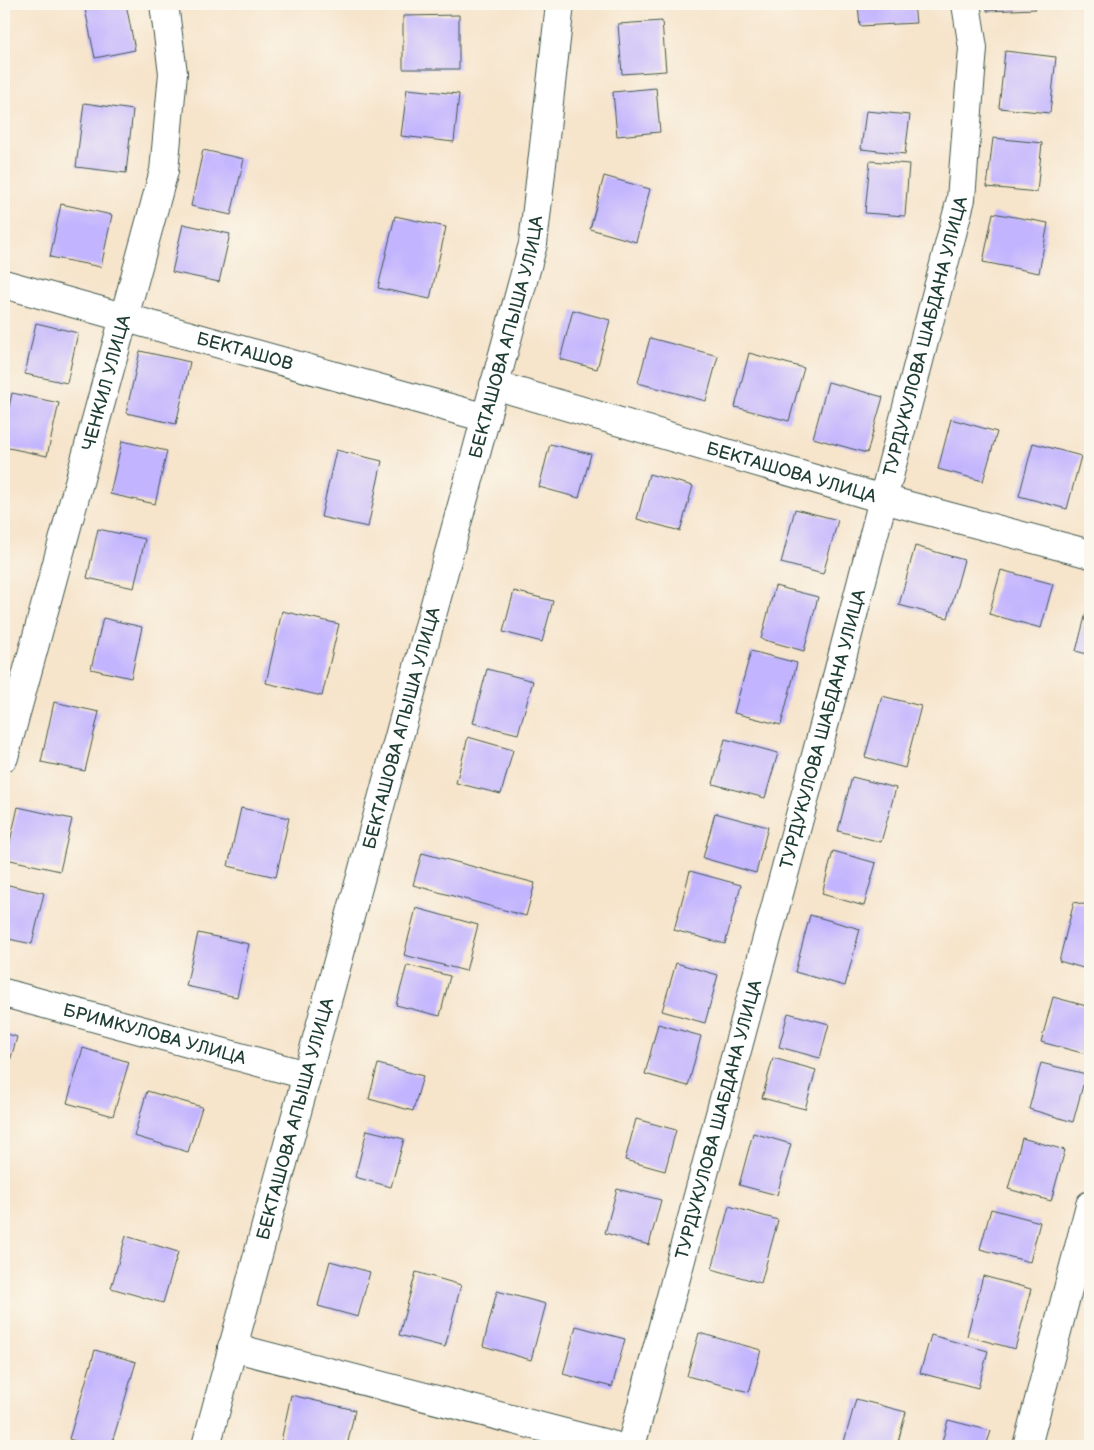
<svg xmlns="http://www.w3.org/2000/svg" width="1094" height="1450" font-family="'Balsamiq Sans',sans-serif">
<rect width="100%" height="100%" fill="#fbf7ec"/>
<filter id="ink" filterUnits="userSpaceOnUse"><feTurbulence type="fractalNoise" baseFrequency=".02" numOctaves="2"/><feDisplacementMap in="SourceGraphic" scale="10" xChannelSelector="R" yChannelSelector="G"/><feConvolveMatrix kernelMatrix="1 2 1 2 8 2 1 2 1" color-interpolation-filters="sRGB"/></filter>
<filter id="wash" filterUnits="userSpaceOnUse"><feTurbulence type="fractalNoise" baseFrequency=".0096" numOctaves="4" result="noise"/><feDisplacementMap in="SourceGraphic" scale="20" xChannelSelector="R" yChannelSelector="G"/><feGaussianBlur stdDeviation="1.12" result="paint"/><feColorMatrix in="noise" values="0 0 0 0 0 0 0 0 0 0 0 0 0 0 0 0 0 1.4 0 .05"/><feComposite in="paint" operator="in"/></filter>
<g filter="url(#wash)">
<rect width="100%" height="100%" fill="#f6e4cb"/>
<g id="blocks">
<!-- building -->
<g fill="#c2b4fe">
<polygon points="84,4 126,4 135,50 95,58"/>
<polygon points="858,4 914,4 916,23 860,26"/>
<polygon points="987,4 1036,4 1036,9 987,11"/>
<polygon points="459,15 459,69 403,69 403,16"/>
<polygon points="662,21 666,71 622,74 618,24"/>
<polygon points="1005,51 1056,57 1050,113 999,108"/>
<polygon points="656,88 660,132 617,136 613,92"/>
<polygon points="407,89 459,94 454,142 401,136"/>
<polygon points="84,103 133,110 126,173 76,167"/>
<polygon points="866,111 910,115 905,154 861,149"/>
<polygon points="993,138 1042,143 1037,192 987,187"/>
<polygon points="203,150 244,159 231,215 191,206"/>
<polygon points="870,161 909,164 905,216 865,213"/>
<polygon points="604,176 650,189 636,242 590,229"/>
<polygon points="61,204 112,215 101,267 50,257"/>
<polygon points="993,213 1048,223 1039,273 983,262"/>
<polygon points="395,216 446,227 430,299 378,288"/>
<polygon points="183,224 230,234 219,282 172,272"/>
<polygon points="573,310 610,320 597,369 560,359"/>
<polygon points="36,323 78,333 67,383 25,374"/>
<polygon points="650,338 718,356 706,401 638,383"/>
<polygon points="140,351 190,362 176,424 126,413"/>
<polygon points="749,353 804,368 789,421 735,407"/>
<polygon points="828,382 883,397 867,453 813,438"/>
<polygon points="12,393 59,403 47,456 4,447 4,430"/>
<polygon points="951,419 997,432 983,481 938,469"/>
<polygon points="122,441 167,451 155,504 110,494"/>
<polygon points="1033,443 1081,456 1067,509 1019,496"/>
<polygon points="550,444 591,454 579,498 539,487"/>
<polygon points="336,450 382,461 368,527 321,517"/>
<polygon points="649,474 693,486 680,531 637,519"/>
<polygon points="795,509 838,520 823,574 781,563"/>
<polygon points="4,526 8,527 5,542 4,542"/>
<polygon points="98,529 145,539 134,588 87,578"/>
<polygon points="915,546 964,560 948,618 899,605"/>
<polygon points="1001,570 1053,584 1041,628 989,614"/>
<polygon points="775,586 818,597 804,651 761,639"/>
<polygon points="514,591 553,601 542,642 503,632"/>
<polygon points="1090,598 1090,655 1076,651"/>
<polygon points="282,611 339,624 322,696 266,683"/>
<polygon points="103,618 142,627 131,678 91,669"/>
<polygon points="751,651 797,663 781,725 734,713"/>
<polygon points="487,669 533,681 518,734 473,723"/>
<polygon points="882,696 921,706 905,768 865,757"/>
<polygon points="54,702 99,712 85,771 41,762"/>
<polygon points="468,737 513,750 501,794 456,783"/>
<polygon points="725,739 778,753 765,798 713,784"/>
<polygon points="852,777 896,788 881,842 838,831"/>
<polygon points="18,807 72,819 60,871 6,859"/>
<polygon points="241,808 289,818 276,877 228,866"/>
<polygon points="715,813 768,827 756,873 703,858"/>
<polygon points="833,851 876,863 864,906 822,894"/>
<polygon points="422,853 535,883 526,916 413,885"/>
<polygon points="690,871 741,885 725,944 674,930"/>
<polygon points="4,884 44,893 32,944 4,938"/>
<polygon points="1074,902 1090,906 1090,970 1059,961"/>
<polygon points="416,908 478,925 466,971 404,955"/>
<polygon points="810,915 860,929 845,986 795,972"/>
<polygon points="198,933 249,944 237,997 186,986"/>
<polygon points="676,963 718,975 705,1023 662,1011"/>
<polygon points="407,965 450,976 440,1016 396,1005"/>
<polygon points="1053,997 1090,1007 1090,1036 1086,1054 1041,1042"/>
<polygon points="788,1013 829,1024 820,1058 779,1047"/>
<polygon points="658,1024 701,1036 688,1086 645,1074"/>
<polygon points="4,1033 17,1037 4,1082"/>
<polygon points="83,1048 129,1062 113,1116 67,1103"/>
<polygon points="773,1058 816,1070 805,1109 762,1098"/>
<polygon points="1041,1063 1086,1074 1073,1122 1029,1109"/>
<polygon points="378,1064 423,1076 413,1111 369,1099"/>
<polygon points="147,1091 202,1107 188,1152 134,1136"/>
<polygon points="636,1119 676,1130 665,1171 625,1160"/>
<polygon points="367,1130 404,1139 391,1187 355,1177"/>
<polygon points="753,1133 791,1144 777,1195 739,1185"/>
<polygon points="1022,1138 1065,1150 1051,1201 1008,1189"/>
<polygon points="617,1189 661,1200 649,1245 605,1233"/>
<polygon points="729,1206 778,1220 761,1283 712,1269"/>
<polygon points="991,1209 1040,1222 1030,1262 980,1249"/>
<polygon points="126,1236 178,1252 163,1303 111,1288"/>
<polygon points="330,1261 370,1272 358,1317 318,1306"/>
<polygon points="416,1272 461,1285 445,1347 399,1335"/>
<polygon points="983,1276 1031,1289 1015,1349 967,1336"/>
<polygon points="497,1291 546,1304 531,1360 483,1346"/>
<polygon points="576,1326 625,1339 612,1387 563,1374"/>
<polygon points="699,1333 761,1350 749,1392 687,1376"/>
<polygon points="931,1335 988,1351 978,1388 920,1373"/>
<polygon points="95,1350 136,1362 111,1446 92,1446 69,1439"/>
<polygon points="291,1395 355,1410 347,1446 280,1446"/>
<polygon points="856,1399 906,1412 897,1446 860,1446 844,1442"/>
<polygon points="948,1420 991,1431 986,1446 941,1446"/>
</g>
</g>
</g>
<g filter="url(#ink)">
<use href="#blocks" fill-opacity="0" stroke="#3f564b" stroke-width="1"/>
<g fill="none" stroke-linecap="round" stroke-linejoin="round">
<defs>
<g id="minor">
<path id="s1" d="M4 284 486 418"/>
<path id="s2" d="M494 385 883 499 1090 554"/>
<path id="s3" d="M4 757 164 171 173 73 164 4"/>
<path id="s4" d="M4 993 306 1075"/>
<polyline points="232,1347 615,1446"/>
<path id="s5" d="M206 1446 533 244 560 4"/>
<path id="s6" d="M631 1446 833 692 961 199 973 48 966 4"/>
<polyline points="1027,1446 1090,1205"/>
</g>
</defs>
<!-- minor casing -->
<use href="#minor" stroke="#3f564b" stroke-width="30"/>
<!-- minor -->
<use href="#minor" stroke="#fff" stroke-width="28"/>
</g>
</g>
<g text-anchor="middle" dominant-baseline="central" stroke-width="5" stroke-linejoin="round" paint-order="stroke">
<!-- street labels -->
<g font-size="18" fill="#1f3d34" stroke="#fbf7ec">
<text stroke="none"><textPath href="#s6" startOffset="1148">ТУРДУКУЛОВА ШАБДАНА УЛИЦА</textPath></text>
<text stroke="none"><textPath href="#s5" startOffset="1149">БЕКТАШОВА АПЫША УЛИЦА</textPath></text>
<text stroke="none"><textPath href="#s1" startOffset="250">БЕКТАШОВ</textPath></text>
<text stroke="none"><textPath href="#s3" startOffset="388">ЧЕНКИЛ УЛИЦА</textPath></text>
<text stroke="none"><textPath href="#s2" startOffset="310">БЕКТАШОВА УЛИЦА</textPath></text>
<text stroke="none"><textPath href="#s5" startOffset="744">БЕКТАШОВА АПЫША УЛИЦА</textPath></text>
<text stroke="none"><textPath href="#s6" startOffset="742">ТУРДУКУЛОВА ШАБДАНА УЛИЦА</textPath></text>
<text stroke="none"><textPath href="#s4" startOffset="156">БРИМКУЛОВА УЛИЦА</textPath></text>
<text stroke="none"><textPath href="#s5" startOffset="339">БЕКТАШОВА АПЫША УЛИЦА</textPath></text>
<text stroke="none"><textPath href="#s6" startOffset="338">ТУРДУКУЛОВА ШАБДАНА УЛИЦА</textPath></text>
</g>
</g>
<!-- margin -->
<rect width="1094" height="1450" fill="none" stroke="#fbf7ec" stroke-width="20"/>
</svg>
